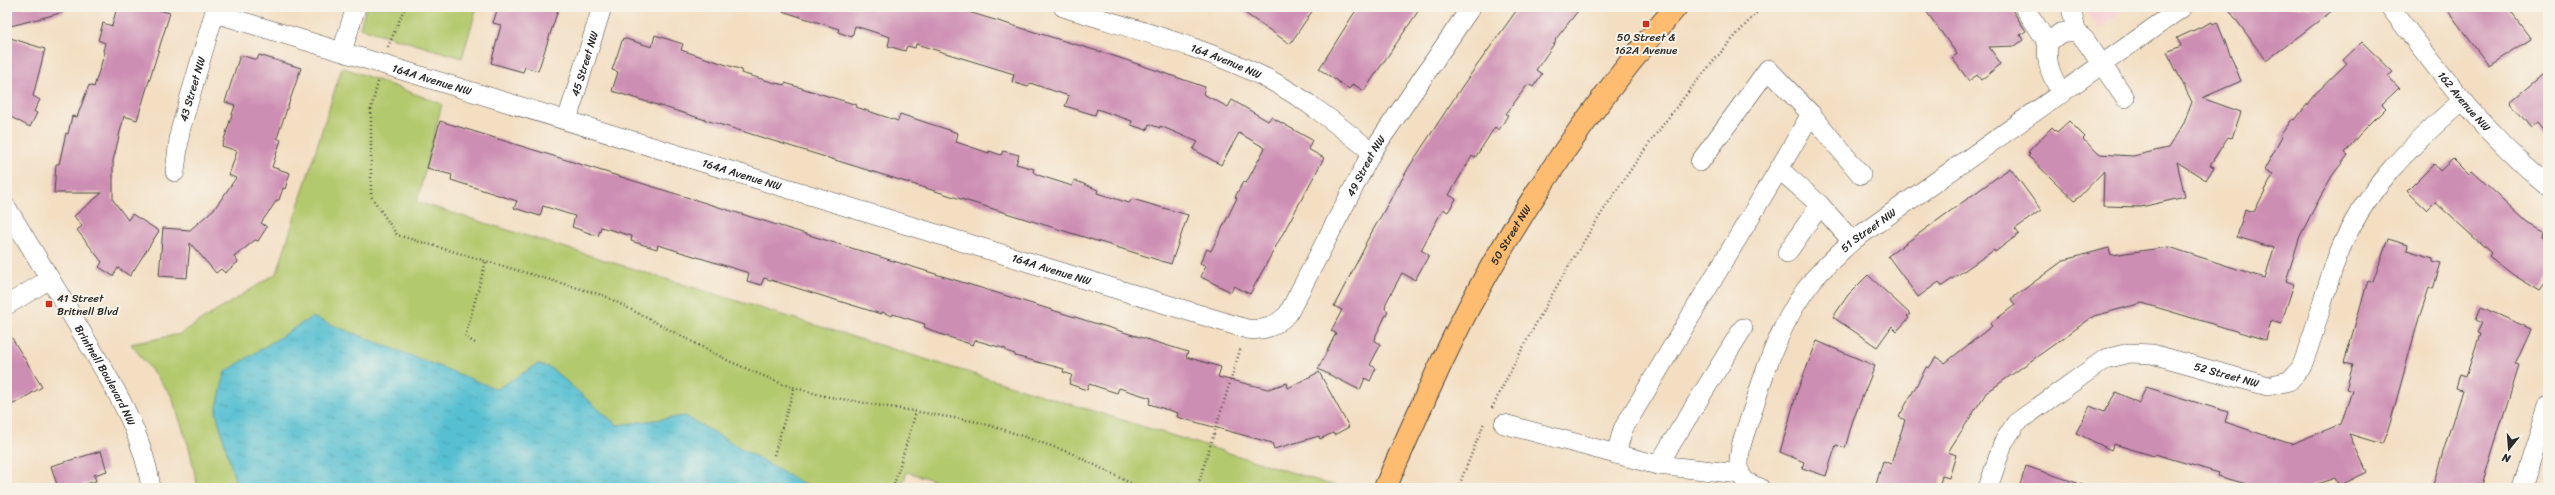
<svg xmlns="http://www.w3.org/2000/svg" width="2555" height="495" font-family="Sriracha,sans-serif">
<defs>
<pattern id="water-ripples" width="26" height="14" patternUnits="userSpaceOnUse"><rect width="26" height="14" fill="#56c0d2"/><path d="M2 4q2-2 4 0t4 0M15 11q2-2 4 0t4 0" fill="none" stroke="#479cab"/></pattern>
</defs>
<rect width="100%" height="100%" fill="#f7f3e8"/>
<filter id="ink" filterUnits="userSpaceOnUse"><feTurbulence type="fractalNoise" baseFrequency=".025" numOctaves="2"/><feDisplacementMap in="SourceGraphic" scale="8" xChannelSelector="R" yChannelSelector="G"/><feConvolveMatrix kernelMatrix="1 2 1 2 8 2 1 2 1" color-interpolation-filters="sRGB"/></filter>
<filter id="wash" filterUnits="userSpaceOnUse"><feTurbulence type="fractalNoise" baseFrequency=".012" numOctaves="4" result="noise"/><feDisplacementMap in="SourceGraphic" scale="16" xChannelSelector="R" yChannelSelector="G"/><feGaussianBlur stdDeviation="0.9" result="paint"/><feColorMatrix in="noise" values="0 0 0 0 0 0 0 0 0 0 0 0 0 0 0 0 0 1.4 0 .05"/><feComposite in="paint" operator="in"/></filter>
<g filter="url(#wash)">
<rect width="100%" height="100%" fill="#f3dec2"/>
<!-- built -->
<polygon fill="#f7cfd3" points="2084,7 2128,7 2099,29"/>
<!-- park -->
<g fill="#b3c96d" stroke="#6f7a4c">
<polygon points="366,7 477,7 462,58 360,28"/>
<polygon points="342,67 442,104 417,202 1342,488 960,488 907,472 901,488 198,488 189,447 171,395 131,344 180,334 277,273"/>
</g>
<!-- water -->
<polygon fill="url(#water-ripples)" stroke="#40767e" points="312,317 497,389 538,364 551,368 617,425 685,416 810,488 237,488 216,412 225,372"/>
<g id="blocks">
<!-- building -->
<g fill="#cd8eb3">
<polygon points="7,7 63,7 64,12 7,27"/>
<polygon points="117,7 149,7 170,13 137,120 124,116 113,161 113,200 128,220 132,214 159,231 130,276 118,268 113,276 99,267 102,262 77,230 82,226 74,216 102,193 54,193 56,164 59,164 66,133 68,134 72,116 77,117 89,85 94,87 105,52 103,51 105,43 98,40 103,23 112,26"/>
<polygon points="498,7 559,7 538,71 525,67 523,72 491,63 501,25 493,23"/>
<polygon points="782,7 952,7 1117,57 1205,87 1203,94 1228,107 1232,100 1268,121 1271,117 1312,140 1308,149 1324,158 1250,294 1234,286 1231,292 1201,277 1206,266 1200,263 1207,249 1211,251 1237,198 1235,197 1243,182 1246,183 1265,148 1239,133 1221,165 1193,149 1198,142 1160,126 1160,128 1149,124 1147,130 1131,125 1132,121 1097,109 1095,115 1065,106 1069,96 1030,83 1028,87 1012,82 1014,74 916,44 915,48 907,46 905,51 888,46 890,37 855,26 852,37 838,32 839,29 782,11"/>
<polygon points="1236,7 1315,7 1290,44"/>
<polygon points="1358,7 1421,7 1364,91 1353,84 1349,89 1319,69"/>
<polygon points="1519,7 1581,7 1555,40 1556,41 1536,70 1542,74 1533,87 1528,84 1506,114 1508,115 1499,130 1495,127 1475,158 1472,156 1449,195 1456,199 1448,212 1443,209 1421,250 1429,255 1415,280 1402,273 1386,303 1385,309 1388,311 1376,335 1375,341 1381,344 1370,365 1376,368 1370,381 1365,378 1360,390 1318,369 1336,333 1331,331 1342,310 1334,306 1366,245 1365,244 1409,167 1463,85"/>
<polygon points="1923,7 2010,7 2026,31 2020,35 2023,40 2015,46 1989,47 2001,64 1981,80 1977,75 1969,81 1952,58 1957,54"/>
<polygon points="2227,7 2337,7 2266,61"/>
<polygon points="2445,7 2507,7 2531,39 2489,66"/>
<polygon points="2212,22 2213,24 2217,22 2241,81 2202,98 2241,112 2232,138 2228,137 2210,165 2214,167 2206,180 2177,162 2185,197 2141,207 2103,206 2104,171 2075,201 2028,156 2030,154 2028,152 2052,127 2057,132 2069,121 2085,137 2083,139 2099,154 2133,156 2168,148 2184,123 2192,102 2167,52 2181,46 2177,38"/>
<polygon points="655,35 683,44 681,50 742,70 741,73 775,83 785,85 785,83 857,105 856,107 898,121 900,114 958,133 956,142 989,153 989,151 1001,155 1003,151 1019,155 1016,164 1034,169 1033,172 1038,175 1072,186 1074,180 1098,190 1097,193 1129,203 1132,199 1188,215 1171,264 612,91 618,72 612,70 623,38 652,47"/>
<polygon points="7,37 45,49 33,96 40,100 34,111 37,113 30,127 7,115"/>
<polygon points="2362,42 2393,72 2388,76 2399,88 2382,104 2386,108 2359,135 2345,153 2348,155 2332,176 2317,203 2300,236 2286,281 2294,284 2281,324 2271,321 2266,340 2142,303 2094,316 1986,393 1948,452 1956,455 1949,478 1942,476 1939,488 1875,488 1883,461 1891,464 1905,420 1899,417 1927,366 1929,368 1936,357 1945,363 1992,326 1990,324 2015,305 2011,299 2064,260 2109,248 2111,255 2169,247 2265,278 2274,248 2237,237 2245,209 2254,212 2273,175 2264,170 2282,137 2280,136 2293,118 2295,120 2315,94 2347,63 2343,60"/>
<polygon points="240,55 257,60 259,55 301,68 277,138 281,140 272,167 290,173 285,189 283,188 279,200 277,200 261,223 267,227 258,241 255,240 234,257 238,262 225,273 221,269 216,273 190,243 187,278 159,276 163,228 190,230 215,208 236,178 229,175 237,151 222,146 235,105 225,102"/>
<polygon points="2548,70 2548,134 2538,122 2531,128 2510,102"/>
<polygon points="440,121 1188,352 1186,357 1221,367 1218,377 1268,389 1287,383 1288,388 1319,372 1349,427 1334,435 1333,433 1320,439 1319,436 1274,449 1272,443 1177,417 1178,413 1149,404 1151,398 1119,388 1117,393 1089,384 1087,390 1069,384 1072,375 1063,372 1064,369 1015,356 1015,354 1006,351 1006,349 975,340 973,345 940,334 924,327 925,324 893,314 892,316 882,312 881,314 764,278 761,285 747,281 749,273 658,245 657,249 631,241 632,236 601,227 598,236 572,227 575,216 543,206 540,216 514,208 517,201 451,180 452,175 427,168"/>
<polygon points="2453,159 2469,175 2472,171 2527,222 2543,231 2542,237 2548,241 2548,280 2540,291 2512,274 2489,256 2491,253 2435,202 2427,210 2407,191 2434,164 2440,171"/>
<polygon points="2010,168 2041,210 2015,229 2019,234 1995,252 1994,250 1942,286 1939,282 1918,297 1888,256"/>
<polygon points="2388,239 2408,245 2407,250 2433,258 2433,261 2441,263 2433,289 2429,288 2419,318 2389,427 2382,444 2349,434 2367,472 2339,486 2335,478 2305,488 2249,488 2250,485 2218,476 2219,473 2155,454 2154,456 2114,444 2111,450 2076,433 2090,406 2104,412 2116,392 2139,403 2146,387 2228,412 2225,422 2291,444 2341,424 2352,391 2346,389 2353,365 2344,363 2368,280 2373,282"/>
<polygon points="1868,275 1910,314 1907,316 1909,318 1897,331 1892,326 1877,347 1833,317 1848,295"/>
<polygon points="2481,307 2531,329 2515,364 2519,365 2481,488 2432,488 2462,390 2456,388 2460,374 2466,376 2480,334 2477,333 2482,323 2476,320"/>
<polygon points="7,330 42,387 7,408"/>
<polygon points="1817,341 1875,366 1853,420 1845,448 1836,445 1826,476 1802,468 1804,462 1780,452 1797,392"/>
<polygon points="101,451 107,471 94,475 96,481 74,488 58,488 51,466"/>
<polygon points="2026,466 2083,485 2083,488 2019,488"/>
</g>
</g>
</g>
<g filter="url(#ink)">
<use href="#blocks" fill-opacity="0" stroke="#494642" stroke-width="1"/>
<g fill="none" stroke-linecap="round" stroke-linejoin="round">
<defs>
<g id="minor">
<path id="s1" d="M1063 7C1132 29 1206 47 1270 80 1304 98 1342 128 1372 152"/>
<polyline points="2024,7 2048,43"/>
<polyline points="2071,7 2076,31"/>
<path id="s2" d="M2390 7C2440 73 2484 133 2548 186"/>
<path id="s3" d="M215 13 1247 329C1265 331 1274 327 1288 314L1372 152 1471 7"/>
<polyline points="342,51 356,7"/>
<path d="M2062 94C2052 77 2045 64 2048 43L2060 33 2076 31 2085 40 2125 98"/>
<path id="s4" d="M567 120 602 7"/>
<polyline points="1700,162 1768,69 1811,114"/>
<polyline points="1779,169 1811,114 1861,175"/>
<path id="s5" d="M175 172 180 131 216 7"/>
<path id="s6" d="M7 208C32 250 58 291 82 333 111 381 143 432 151 488"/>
<polyline points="1787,253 1820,205"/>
<polyline points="7,305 50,279"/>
<polyline points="1504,424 1616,454"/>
<polyline points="1658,465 1743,328"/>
<path id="s7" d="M1740 474C1736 453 1745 433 1752 412 1766 367 1782 318 1813 280 1825 266 1838 254 1852 241L2183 7"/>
<polyline points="1740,474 1658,465 1616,454 1623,429 1779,169 1820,205 1852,241"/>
<polyline points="1740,474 1746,482 1760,488"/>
<path id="s8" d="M1988 488 2003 443 2016 423 2105 359 2129 353 2152 354 2268 386 2289 381 2301 368C2316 331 2324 292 2338 255 2363 191 2410 146 2462 101"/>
<polyline points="2522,488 2548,406"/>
</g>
<g id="major">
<path id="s9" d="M1385 488C1412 427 1438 366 1469 307 1526 200 1597 99 1676 7"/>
</g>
</defs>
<!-- minor casing -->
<use href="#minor" stroke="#494642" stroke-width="20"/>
<!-- major casing -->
<use href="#major" stroke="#494642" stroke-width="24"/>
<!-- path -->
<g stroke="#494642" stroke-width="2.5" stroke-dasharray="1 3" stroke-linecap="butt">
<polyline points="388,47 405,7"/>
<polyline points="378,82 371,109 371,196 397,235 605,296 729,361 782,384 824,396 978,422 1008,431 1071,453 1140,488"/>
<polyline points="475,343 465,337 486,261"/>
<path d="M1492 408C1563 264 1651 124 1762 7"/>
<polyline points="774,455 794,388"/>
<polyline points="893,488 916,412"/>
<polyline points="1197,488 1241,347"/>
<polyline points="1458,488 1484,423"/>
</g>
<!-- minor -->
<use href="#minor" stroke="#fff" stroke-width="19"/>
<!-- major -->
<use href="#major" stroke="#febc70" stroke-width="22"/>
</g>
</g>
<!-- markers -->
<g fill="#c8321e" stroke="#f7f3e8" stroke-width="1.5">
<rect x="1642" y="20" width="8" height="8" rx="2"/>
<rect x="45" y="300" width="8" height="8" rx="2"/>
</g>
<g text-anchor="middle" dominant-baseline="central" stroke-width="4" stroke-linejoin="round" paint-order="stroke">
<!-- poi labels -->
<g font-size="11" fill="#2b2b2b" stroke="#f7f3e8">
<text x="1646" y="37">50 Street &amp;<tspan x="1646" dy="13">162A Avenue</tspan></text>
<text x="57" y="298" text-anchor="start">41 Street<tspan x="57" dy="13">Britnell Blvd</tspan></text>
</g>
<!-- street labels -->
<g font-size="11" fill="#2b2b2b" stroke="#f7f3e8">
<text stroke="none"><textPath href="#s1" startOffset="172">164 Avenue NW</textPath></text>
<text stroke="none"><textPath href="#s4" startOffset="59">45 Street NW</textPath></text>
<text stroke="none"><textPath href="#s3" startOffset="227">164A Avenue NW</textPath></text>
<text stroke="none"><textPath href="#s5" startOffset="85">43 Street NW</textPath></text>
<text stroke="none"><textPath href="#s2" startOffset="120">162 Avenue NW</textPath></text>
<text stroke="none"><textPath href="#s3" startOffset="1292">49 Street NW</textPath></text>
<text stroke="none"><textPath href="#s3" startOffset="551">164A Avenue NW</textPath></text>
<text stroke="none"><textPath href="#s7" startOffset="285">51 Street NW</textPath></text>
<text stroke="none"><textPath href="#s9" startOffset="283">50 Street NW</textPath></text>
<text stroke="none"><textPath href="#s3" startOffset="875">164A Avenue NW</textPath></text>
<text stroke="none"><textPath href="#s8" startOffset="306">52 Street NW</textPath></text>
<text stroke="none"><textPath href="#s6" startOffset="194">Brintnell Boulevard NW</textPath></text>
</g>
</g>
<!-- margin -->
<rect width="2555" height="495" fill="none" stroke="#f7f3e8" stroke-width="24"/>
<!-- north arrow -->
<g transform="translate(2509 449) rotate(197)" stroke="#f7f3e8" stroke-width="3" paint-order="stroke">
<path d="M0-3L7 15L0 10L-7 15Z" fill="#2b2b2b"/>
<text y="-6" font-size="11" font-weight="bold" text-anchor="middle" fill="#2b2b2b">N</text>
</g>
</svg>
